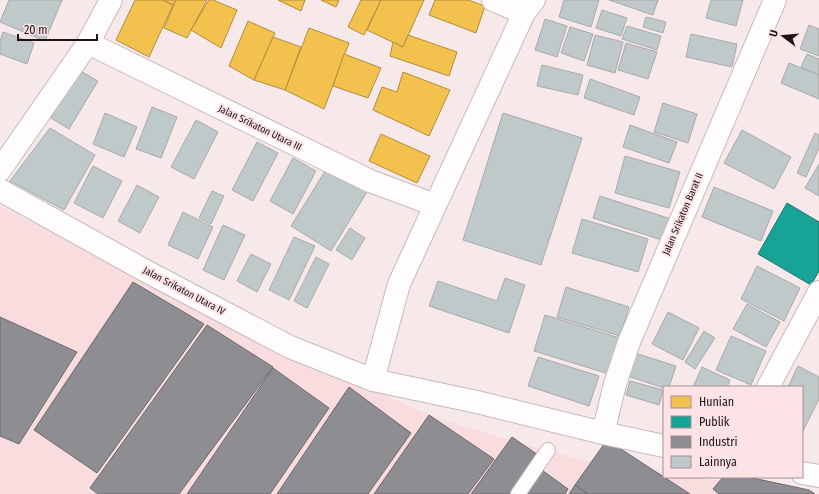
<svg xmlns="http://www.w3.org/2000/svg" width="819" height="494" font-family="'Fira Sans Condensed',sans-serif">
<rect width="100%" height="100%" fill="#f7e9ea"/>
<!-- built -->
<polygon fill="#f9dcde" points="0,206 312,366 382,394 440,419 523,444 587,461 664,473 664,477 690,477 774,487 806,494 0,494"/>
<!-- homes -->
<g fill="#f2c14e" stroke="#b28d3d">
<polygon points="135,0 163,0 173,5 149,57 116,40"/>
<polygon points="163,0 176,0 173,5"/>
<polygon points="176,0 207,0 187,38 164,28"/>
<polygon points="209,0 213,0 237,10 221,48 191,30"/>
<polygon points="278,0 305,0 301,11"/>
<polygon points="321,0 339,0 336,7"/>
<polygon points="361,0 381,0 364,35 348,27"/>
<polygon points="381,0 424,0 403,47 367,30"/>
<polygon points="435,0 468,0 485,6 476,33 429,15"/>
<polygon points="248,21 275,33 254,80 229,66"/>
<polygon points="309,28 349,43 324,109 285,90"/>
<polygon points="408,35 457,52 449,76 390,56 393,42 403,47"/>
<polygon points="273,37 301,47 285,90 254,80"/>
<polygon points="344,54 381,68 368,98 333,86"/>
<polygon points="403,72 450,90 429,136 373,110 382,87 397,92"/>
<polygon points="381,134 430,156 417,183 369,161"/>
</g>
<!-- public -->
<polygon fill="#17a398" stroke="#197870" points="787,203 819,222 819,271 811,285 758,254"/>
<!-- industry -->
<g fill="#8d8d92" stroke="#6c686c">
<polygon points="133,282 204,324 97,473 34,430"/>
<polygon points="0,317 77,352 19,444 0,436"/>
<polygon points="207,325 273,367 179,494 98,494 90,488"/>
<polygon points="273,368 329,408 270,494 187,494"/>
<polygon points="349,387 411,433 368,494 277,494"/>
<polygon points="429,415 494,459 468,494 374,494"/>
<polygon points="512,437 541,457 514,494 471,494"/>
<polygon points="607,440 690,494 588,494 575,485"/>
<polygon points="539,468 568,489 565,494 520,494"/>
<polygon points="723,477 748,477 809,490 815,494 719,494 713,489"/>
<polygon points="575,485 588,494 569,494"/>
</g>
<!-- building -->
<g fill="#bfc9ca" stroke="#aaaaab">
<polygon points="9,0 62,0 45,41 0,22"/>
<polygon points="564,0 599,0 591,27 559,17"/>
<polygon points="609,0 658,0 653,15"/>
<polygon points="711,0 743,0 736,26 706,18"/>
<polygon points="602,10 627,18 621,36 596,28"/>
<polygon points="646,17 666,22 663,33 643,27"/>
<polygon points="545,19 567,26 557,57 535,50"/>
<polygon points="809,25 819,29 819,56 800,49"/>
<polygon points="627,26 661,36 657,50 622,39"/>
<polygon points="570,27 593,34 584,61 561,53"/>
<polygon points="3,32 34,43 27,64 0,54 0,41"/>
<polygon points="691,34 737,44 732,67 686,57"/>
<polygon points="595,35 623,42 615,73 587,65"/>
<polygon points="626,43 657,52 648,79 618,70"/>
<polygon points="807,54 819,59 819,75 801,67"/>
<polygon points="789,63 819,75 819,99 781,83"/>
<polygon points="542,65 583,75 578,95 537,86"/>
<polygon points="79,70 98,81 69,129 51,118"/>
<polygon points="590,79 640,97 634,115 584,98"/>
<polygon points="663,103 697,114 688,143 654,132"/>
<polygon points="152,107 177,117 161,158 136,149"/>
<polygon points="105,113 137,127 124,157 93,144"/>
<polygon points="503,113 582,138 541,265 463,240"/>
<polygon points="196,120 218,132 194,179 171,167"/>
<polygon points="630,125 677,142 669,163 623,147"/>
<polygon points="50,128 95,155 64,210 10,181"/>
<polygon points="742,130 791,157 774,189 724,163"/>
<polygon points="815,133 819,135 819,148 806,177 797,173"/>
<polygon points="257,142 278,153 253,201 232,190"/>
<polygon points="625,156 680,172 669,208 615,193"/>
<polygon points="293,158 316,171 293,214 270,201"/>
<polygon points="819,164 819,196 805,188"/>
<polygon points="93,166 122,181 103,218 74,203"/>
<polygon points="327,168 367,192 331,251 291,226"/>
<polygon points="137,185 159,197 140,233 118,221"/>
<polygon points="714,187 773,211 761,241 702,217"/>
<polygon points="212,191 224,196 211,224 199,218"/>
<polygon points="600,196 671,219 665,241 593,218"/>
<polygon points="183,212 213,227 198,259 168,245"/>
<polygon points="582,219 648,239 638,272 572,253"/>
<polygon points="223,225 245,235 224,280 203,270"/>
<polygon points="350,228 365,238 352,260 336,250"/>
<polygon points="294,237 315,246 289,300 269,290"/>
<polygon points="251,254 271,264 257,292 237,281"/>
<polygon points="316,257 329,264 307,308 294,301"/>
<polygon points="757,266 800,288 784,321 741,299"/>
<polygon points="505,278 525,285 509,333 429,306 438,281 497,301"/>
<polygon points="566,287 629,307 620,336 557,317"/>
<polygon points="747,304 780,322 766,347 733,329"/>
<polygon points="668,312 699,328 683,360 652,344"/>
<polygon points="545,315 623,339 612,375 534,351"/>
<polygon points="704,331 715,338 695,369 685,362"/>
<polygon points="731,336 766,351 751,385 716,370"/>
<polygon points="635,353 676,366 669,387 664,387 664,388 627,376"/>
<polygon points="538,357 599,376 589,406 528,386"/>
<polygon points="798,366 819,377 819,399 802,433 802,387 788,387"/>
<polygon points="702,367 730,380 727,387 693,387"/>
<polygon points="630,381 663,390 659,405 626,395"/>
</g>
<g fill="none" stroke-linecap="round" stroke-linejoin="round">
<defs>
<polyline id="lane" points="518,494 548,450"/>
<g id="street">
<polyline points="493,0 524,13"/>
<polyline points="88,43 370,181 435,205"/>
<polyline points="0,170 88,43 111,0"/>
<polyline points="0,190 144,270 290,347 373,380 477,402 603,433 664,446"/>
<polyline points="373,380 399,284 524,13 534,0"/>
<polyline points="768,387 819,292"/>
<polyline points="603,433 615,384 629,342 775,0"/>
<polyline points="802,473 819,476"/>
</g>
</defs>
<!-- lane casing -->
<use href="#lane" stroke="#c6babb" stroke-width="16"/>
<!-- street casing -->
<use href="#street" stroke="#c6babb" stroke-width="24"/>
<!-- lane -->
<use href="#lane" stroke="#fefcfc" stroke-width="14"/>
<!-- street -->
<use href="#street" stroke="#fefcfc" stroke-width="22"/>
</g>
<g text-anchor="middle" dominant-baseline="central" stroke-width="4" stroke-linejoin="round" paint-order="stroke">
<!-- street labels -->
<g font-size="10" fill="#1e1314" stroke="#fde3e5">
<text transform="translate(260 128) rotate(26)">Jalan Srikaton Utara III</text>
<text transform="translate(683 214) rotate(-67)">Jalan Srikaton Barat II</text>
<text transform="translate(184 291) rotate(28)">Jalan Srikaton Utara IV</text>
</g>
</g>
<!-- legend -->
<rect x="663" y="386" width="140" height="92" fill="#fde3e5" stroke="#a49091"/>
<rect x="671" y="396" width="20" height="12" fill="#f2c14e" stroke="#a49091"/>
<text x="699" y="406" font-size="12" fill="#1e1314">Hunian</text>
<rect x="671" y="416" width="20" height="12" fill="#17a398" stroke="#a49091"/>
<text x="699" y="426" font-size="12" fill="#1e1314">Publik</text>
<rect x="671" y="436" width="20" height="12" fill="#8d8d92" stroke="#a49091"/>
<text x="699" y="446" font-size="12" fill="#1e1314">Industri</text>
<rect x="671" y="456" width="20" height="12" fill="#bfc9ca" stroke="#a49091"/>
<text x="699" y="466" font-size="12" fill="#1e1314">Lainnya</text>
<!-- north arrow -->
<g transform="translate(783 36) rotate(286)" stroke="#fde3e5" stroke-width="3" paint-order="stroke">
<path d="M0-3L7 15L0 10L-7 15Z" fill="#1e1314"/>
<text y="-6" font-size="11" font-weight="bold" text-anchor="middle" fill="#1e1314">U</text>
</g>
<!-- scale -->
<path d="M18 34v6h79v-6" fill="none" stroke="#1e1314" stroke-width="2"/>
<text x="24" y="34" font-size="12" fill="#1e1314" stroke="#fde3e5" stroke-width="3" paint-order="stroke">20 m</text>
</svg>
